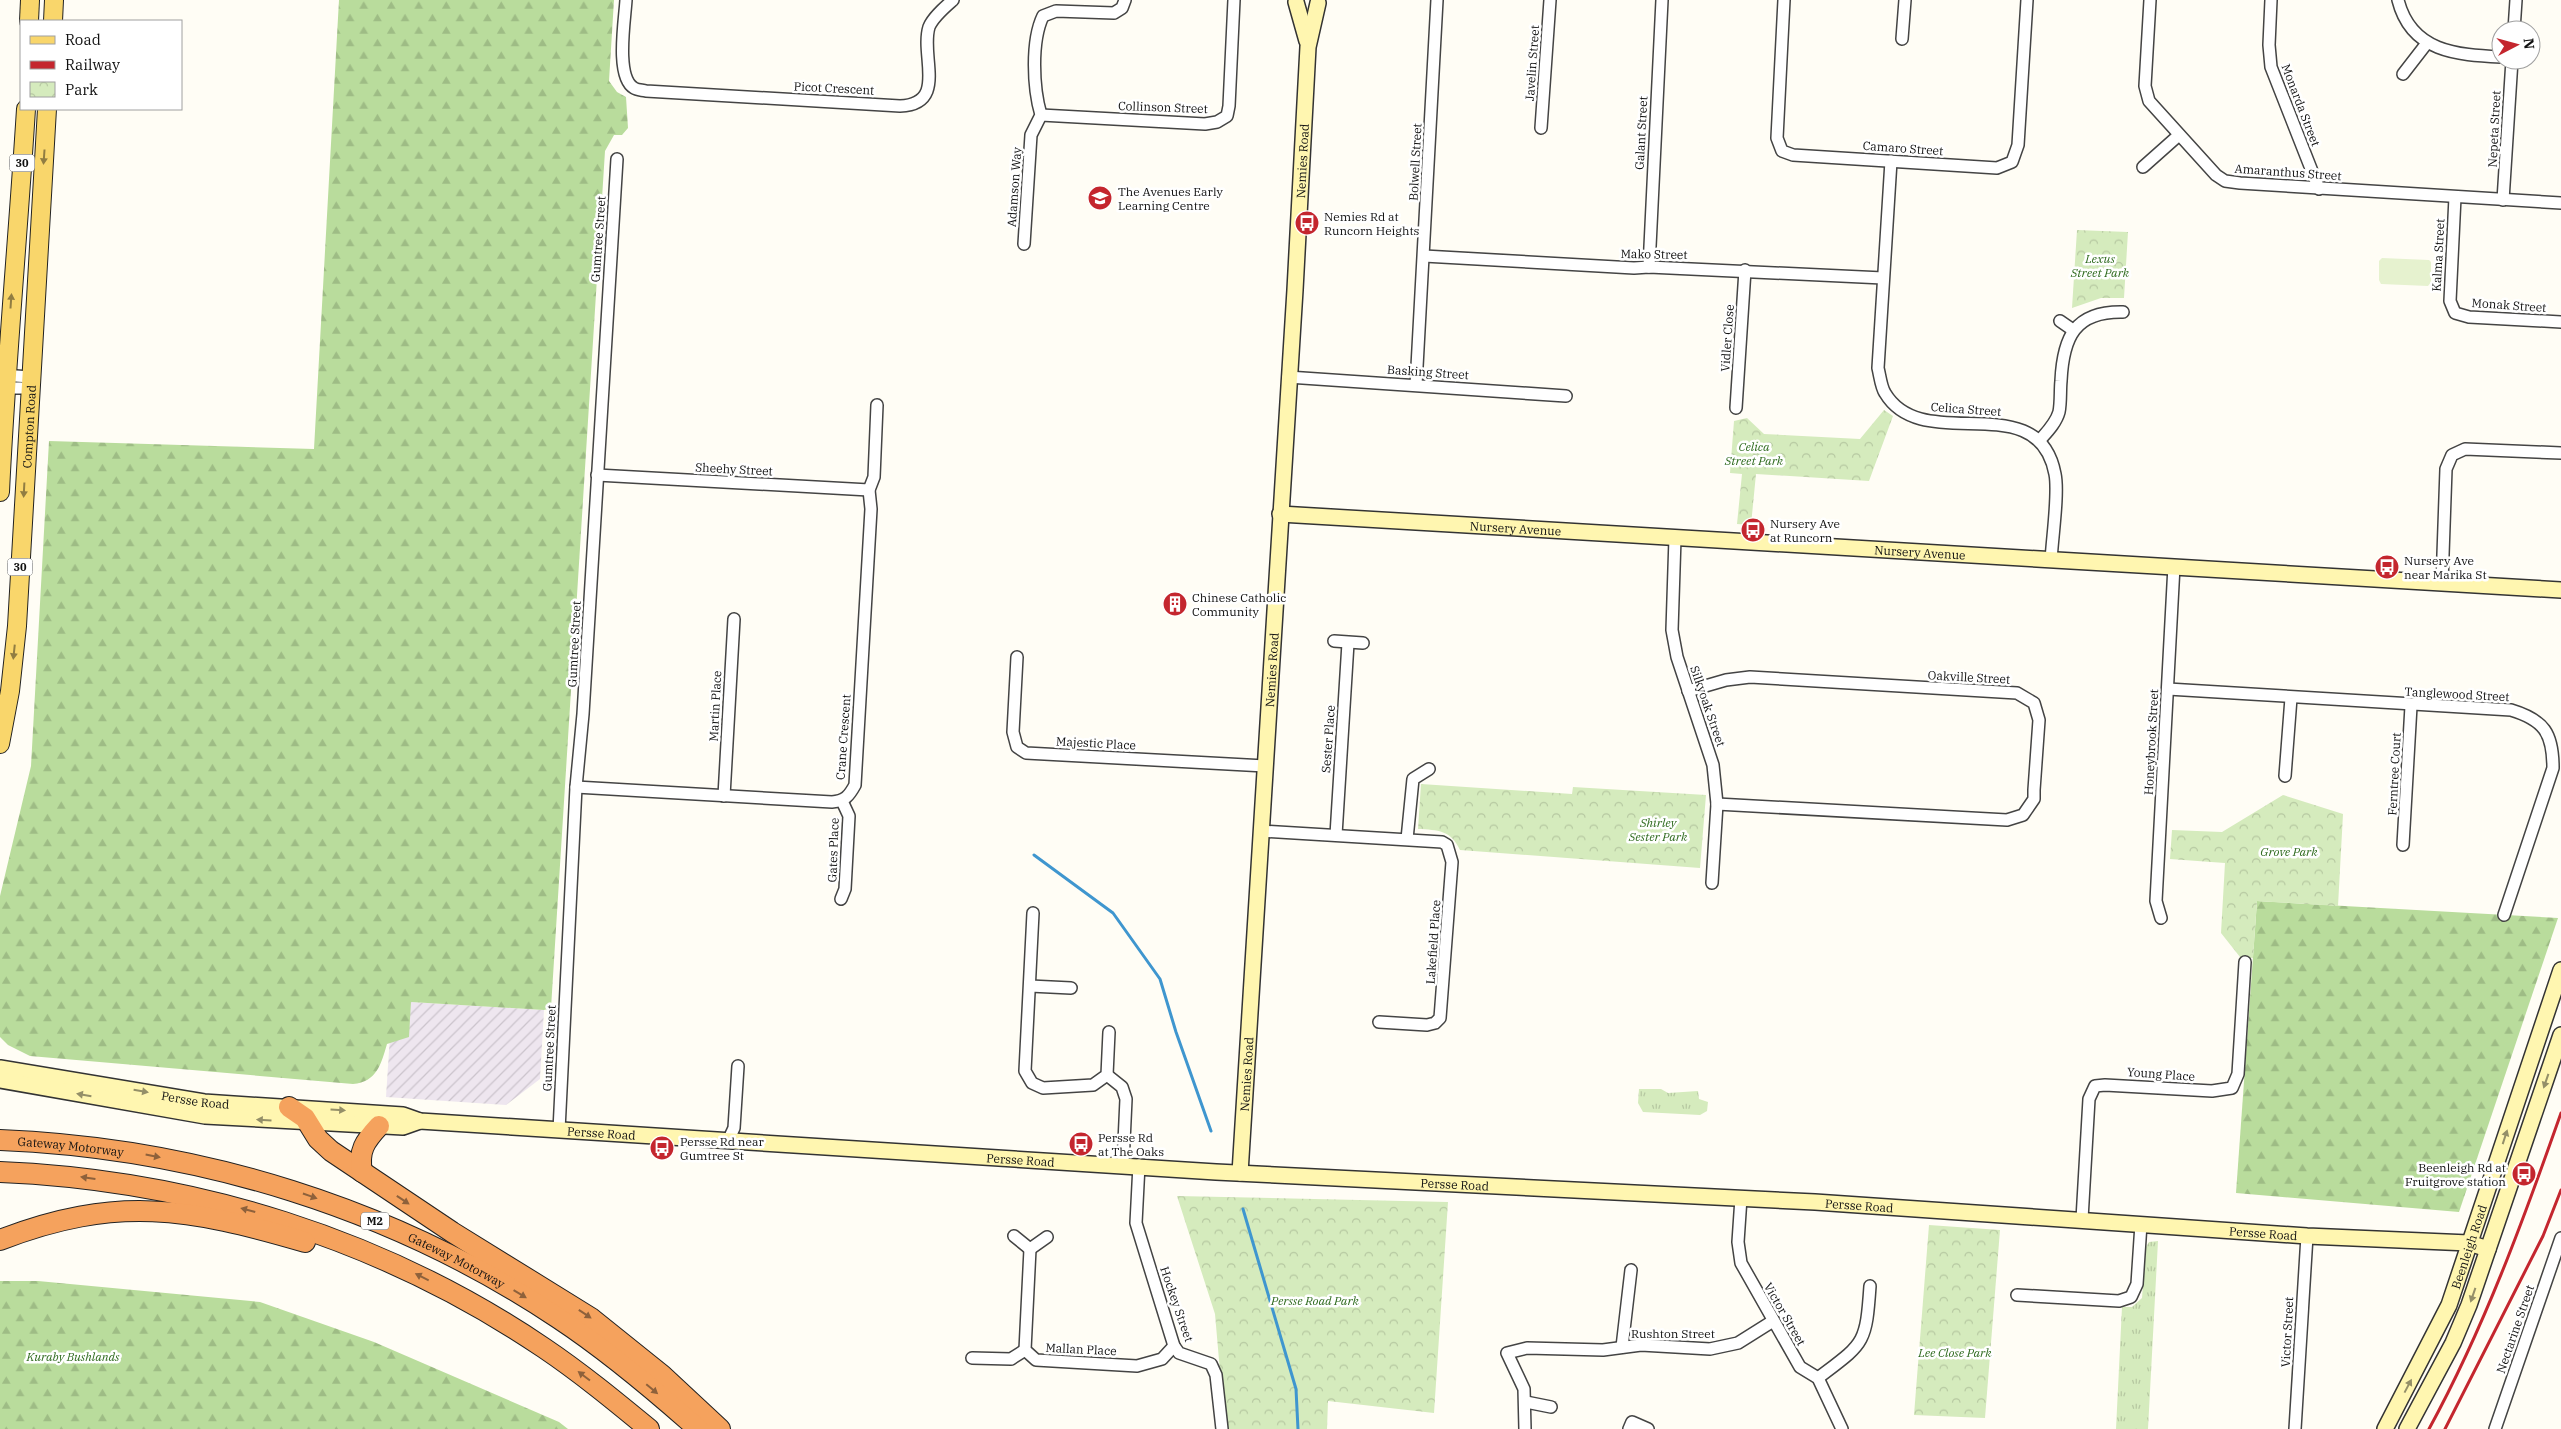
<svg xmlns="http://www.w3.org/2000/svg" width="2561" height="1429" font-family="'IBM Plex Serif',serif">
<defs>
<pattern id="industrial-furrows" width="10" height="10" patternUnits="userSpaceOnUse" patternTransform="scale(1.25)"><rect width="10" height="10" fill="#eee6ef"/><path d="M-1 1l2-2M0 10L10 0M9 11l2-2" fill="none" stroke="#cbc4cc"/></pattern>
<pattern id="grass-tufts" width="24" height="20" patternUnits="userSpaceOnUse" patternTransform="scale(1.25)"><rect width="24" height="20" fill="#d5ebbd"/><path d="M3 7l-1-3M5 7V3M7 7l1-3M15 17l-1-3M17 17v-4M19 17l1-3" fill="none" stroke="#b6c8a1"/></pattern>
<pattern id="forest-firs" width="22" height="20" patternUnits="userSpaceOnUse" patternTransform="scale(1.25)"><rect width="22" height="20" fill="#b9dc9c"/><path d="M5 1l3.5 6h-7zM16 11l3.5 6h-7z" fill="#9ebc85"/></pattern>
<pattern id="park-crowns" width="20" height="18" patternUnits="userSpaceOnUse" patternTransform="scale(1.25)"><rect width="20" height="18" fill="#d5ebbd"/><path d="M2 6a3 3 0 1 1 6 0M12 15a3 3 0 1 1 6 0" fill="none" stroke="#b6c8a1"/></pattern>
</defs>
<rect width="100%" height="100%" fill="#fffdf5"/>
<!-- industrial -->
<polygon fill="url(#industrial-furrows)" points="411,1002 544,1010 540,1079 506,1105 386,1097 390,1036"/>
<!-- grass -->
<g fill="url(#grass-tufts)">
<polygon points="1639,1089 1661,1089 1668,1093 1698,1091 1699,1099 1708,1102 1707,1111 1700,1115 1643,1112 1638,1103"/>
<polygon points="2158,1241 2148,1429 2116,1429 2122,1307 2132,1307 2142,1298 2146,1247 2149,1242"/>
</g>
<!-- forest -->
<g fill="url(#forest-firs)">
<path d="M339 0H614L609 81 617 92 626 97 628 128 622 135H614L605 151 551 1008 544 1010 411 1002 409 1037 387 1044C381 1064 377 1082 353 1084L30 1056 8 1045 0 1037V896L31 766 49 441 314 449Z"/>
<polygon points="2257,901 2558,918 2459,1212 2236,1193"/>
<polygon points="0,1281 38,1281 260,1302 374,1342 559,1422 568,1429 0,1429"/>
</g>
<!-- park -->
<g fill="url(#park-crowns)">
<polygon points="2077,230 2128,232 2124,298 2101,298 2072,308"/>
<polygon points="1884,410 1893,416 1869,481 1756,474 1751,525 1737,524 1742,474 1730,473 1734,421 1747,418 1764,434 1860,439"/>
<path d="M1421 784 1572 794 1573 787 1706 795 1700 868 1460 850C1451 830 1438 830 1418 829Z"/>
<polygon points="2283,795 2343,814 2338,906 2257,901 2253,958 2240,957 2221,933 2225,863 2170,859 2172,830 2222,832"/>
<polygon points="1177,1196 1448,1202 1434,1413 1328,1401 1327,1429 1225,1429 1215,1314"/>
<polygon points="1929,1225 2000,1230 1985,1418 1914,1415"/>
</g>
<!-- pitch -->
<polygon fill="#e6f2cf" points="2382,258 2429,260 2431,262 2431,282 2428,286 2381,284 2379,280 2379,261"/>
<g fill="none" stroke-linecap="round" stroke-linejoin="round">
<!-- stream -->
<g stroke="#3f96cf" stroke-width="3">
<polyline points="1034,855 1113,913 1160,979 1176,1032 1211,1131"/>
<polyline points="1243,1209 1296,1389 1298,1429"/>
</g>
<defs>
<g id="street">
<path d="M626 0C625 19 615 77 634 88 637 90 642 90 646 91L900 106C948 104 920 56 929 27 933 17 945 7 953 0"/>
<polyline points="1784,0 1777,138 1782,151 1793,155 1997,168 2012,162 2018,145 2027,0"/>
<polyline points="2150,0 2145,86 2149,101 2216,175 2225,181 2240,183 2561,203"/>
<polyline points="2271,0 2269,45 2271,67 2319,189"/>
<path d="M2398 0C2411 52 2457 55 2501 57"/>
<polyline points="2514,30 2516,0"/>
<polyline points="1902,39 1905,0"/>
<polyline points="2403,74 2427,43"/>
<polyline points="1041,115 1205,124 1217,122 1227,116 1229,106 1234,0"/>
<polyline points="1541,128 1550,0"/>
<path d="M1891 161 1878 368C1880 376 1881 387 1885 393 1923 457 2038 384 2055 474 2059 493 2052 539 2051 561"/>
<polyline points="2143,167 2179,135"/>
<polyline points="2455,197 2450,301 2455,313 2469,317 2561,322"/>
<polyline points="2503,200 2512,60"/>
<path d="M1024 244 1031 135 1041 115C1033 88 1031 41 1043 16L1056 11 1114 13 1122 8 1125 0"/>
<polyline points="1424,256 1634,268 1649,267 1883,278"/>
<polyline points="1649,267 1662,0"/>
<polyline points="2060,321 2073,330"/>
<polyline points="2,375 30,377"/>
<polyline points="1288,377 1566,396"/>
<polyline points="1416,385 1437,0"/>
<polyline points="1,388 29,388"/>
<polyline points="1736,408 1745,270"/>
<path d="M2040 440C2047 432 2056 423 2059 412 2061 402 2060 390 2061 381 2063 337 2075 311 2123 312"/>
<polyline points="597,475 869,490"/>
<polyline points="1675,538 1672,630 1677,657 1713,765 1717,804 1712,883"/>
<polyline points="2442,583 2446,469 2452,455 2465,449 2561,453"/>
<polyline points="1334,641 1363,643"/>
<polyline points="1017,657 1013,732 1017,747 1026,753 1265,766"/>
<path d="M2168 689 2511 710C2544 720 2553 733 2553 768L2504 915"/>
<polyline points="1688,691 1726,680 1750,677 2017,693 2034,703 2039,720 2034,790 2034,799 2023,815 2007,820 1717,804"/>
<polyline points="2285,776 2291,698"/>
<path d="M576 787 832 802C845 801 849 796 855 785L871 509 869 490 874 477 877 405"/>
<polyline points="724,796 734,619"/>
<polyline points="1260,831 1442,842 1447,845 1452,862 1440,1018 1435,1023 1427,1025 1379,1022"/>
<polyline points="1336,835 1348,643"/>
<polyline points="1407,839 1413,779 1429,769"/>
<polyline points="2403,845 2411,706"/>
<polyline points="841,899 845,889 849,816 842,801"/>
<polyline points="1033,913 1025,1071 1032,1083 1043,1088 1093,1085 1107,1075 1109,1032"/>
<polyline points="2161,918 2156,901 2174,566"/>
<polyline points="1030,986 1071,988"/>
<polyline points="1107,1075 1122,1087 1126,1099 1123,1164"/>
<polyline points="559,1130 576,787 583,714 617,159"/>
<polyline points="728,1141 734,1128 738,1066"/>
<polyline points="1139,1165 1136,1223 1174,1346 1179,1353 1211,1364 1216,1375 1222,1429"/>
<polyline points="1741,1198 1738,1242 1741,1263 1800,1367 1818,1378 1842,1429"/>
<polyline points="2082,1219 2089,1099 2095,1086 2105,1085 2212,1091 2232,1088 2238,1074 2245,962"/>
<polyline points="1014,1236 1030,1249 1047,1237"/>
<polyline points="1030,1249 1025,1350 1036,1360 1137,1366 1162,1359 1174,1346"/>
<polyline points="2017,1295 2119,1301 2131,1297 2137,1284 2141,1224"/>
<polyline points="1622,1347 1631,1270"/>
<polyline points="972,1358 1011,1359 1025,1350"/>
<path d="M1818 1378C1864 1343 1866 1345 1870 1286"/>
<polyline points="1526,1402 1551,1407"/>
<polyline points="1525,1429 1524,1389 1507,1353 1527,1348 1603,1350 1641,1345 1710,1349 1738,1343 1773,1321"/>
<polyline points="1629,1429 1632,1422 1648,1429"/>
<polyline points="2295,1429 2307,1236"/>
<polyline points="2495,1429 2561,1238"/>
</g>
<g id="secondary">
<polyline points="1296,2 1307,41"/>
<path id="s1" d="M1280 514 2561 590"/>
<path id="s2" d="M0 1068 204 1102 403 1115 420 1121 1216 1172 1815 1202 2307 1236 2469 1243 2488 1249"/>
<polyline points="0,1080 205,1116 403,1127 420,1121"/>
<path id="s3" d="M1240 1173 1295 290 1308 47 1318 3"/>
<path id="s4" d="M2385 1429 2449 1305 2561 970"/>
<polyline points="2407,1429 2453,1343 2469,1305 2561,1035"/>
</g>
<g id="primary">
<polyline points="29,21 30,0"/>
<polyline points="53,21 54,0"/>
<path d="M0 492C6 364 18 237 26 109"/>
<path id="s5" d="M0 744 10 691 17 626 47 109"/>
</g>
<g id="highway">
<polyline points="289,1107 305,1118 318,1139 331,1151 452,1232 591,1318 662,1375 720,1429"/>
<path id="s6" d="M0 1140C198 1148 393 1208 558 1318 608 1351 653 1389 698 1429"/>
<path d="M0 1172C194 1180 383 1239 544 1348 581 1373 615 1401 649 1429"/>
<path d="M362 1172C358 1151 365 1141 379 1126"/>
<path d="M0 1240C116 1195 189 1208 305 1242"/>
</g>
</defs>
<!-- street casing -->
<use href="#street" stroke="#444" stroke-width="14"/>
<!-- secondary casing -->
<use href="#secondary" stroke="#333" stroke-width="18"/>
<!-- primary casing -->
<use href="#primary" stroke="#222" stroke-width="20"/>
<!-- highway casing -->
<use href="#highway" stroke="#222" stroke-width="22"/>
<!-- street -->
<use href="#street" stroke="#fff" stroke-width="11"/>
<!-- secondary -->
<use href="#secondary" stroke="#fff6b0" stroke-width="15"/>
<!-- primary -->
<use href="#primary" stroke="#f9d66b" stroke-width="18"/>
<!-- highway -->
<use href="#highway" stroke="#f5a25d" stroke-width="20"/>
<!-- rail -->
<g stroke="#c4262e" stroke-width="3">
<path d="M2429 1429C2484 1328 2523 1221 2561 1113"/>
<polyline points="2445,1429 2543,1236 2561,1190"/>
</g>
</g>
<!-- one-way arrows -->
<defs><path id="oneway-solid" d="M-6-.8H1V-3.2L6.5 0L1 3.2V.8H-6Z" transform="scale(1.25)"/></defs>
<g fill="#917d42">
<use href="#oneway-solid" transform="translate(44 157) rotate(94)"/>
<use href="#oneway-solid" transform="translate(11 301) rotate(-86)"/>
<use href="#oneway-solid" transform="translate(24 490) rotate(93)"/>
<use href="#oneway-solid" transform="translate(14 652) rotate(96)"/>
</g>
<g fill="#948f68">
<use href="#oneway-solid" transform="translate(2546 1081) rotate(109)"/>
<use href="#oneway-solid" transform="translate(141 1091) rotate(10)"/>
<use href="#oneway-solid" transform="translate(84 1095) rotate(-170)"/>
<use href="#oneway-solid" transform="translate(338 1110) rotate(4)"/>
<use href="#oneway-solid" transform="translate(264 1120) rotate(-177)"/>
<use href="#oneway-solid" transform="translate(2505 1137) rotate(-72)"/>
<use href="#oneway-solid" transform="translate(2473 1295) rotate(109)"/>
<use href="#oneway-solid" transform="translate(2408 1386) rotate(-62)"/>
</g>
<g fill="#8e613b">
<use href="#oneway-solid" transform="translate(153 1156) rotate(11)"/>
<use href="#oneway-solid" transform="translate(88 1178) rotate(-172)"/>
<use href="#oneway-solid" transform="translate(310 1196) rotate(19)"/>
<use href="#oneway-solid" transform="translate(403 1200) rotate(34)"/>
<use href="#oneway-solid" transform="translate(248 1210) rotate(-165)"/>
<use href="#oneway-solid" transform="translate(422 1277) rotate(-153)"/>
<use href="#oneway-solid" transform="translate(520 1294) rotate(31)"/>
<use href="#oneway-solid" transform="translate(585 1314) rotate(34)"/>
<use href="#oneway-solid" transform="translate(584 1376) rotate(-143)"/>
<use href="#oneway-solid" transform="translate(652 1389) rotate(40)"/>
</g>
<!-- icons -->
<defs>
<symbol id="school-disc" viewBox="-11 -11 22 22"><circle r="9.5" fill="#c4262e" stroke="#fff"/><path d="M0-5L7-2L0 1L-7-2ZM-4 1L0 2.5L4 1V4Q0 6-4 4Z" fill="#fff"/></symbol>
<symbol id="bus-disc" viewBox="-11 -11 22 22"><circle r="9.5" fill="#c4262e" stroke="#fff"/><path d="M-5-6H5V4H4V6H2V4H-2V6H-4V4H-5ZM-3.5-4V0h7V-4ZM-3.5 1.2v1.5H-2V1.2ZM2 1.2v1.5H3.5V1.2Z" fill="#fff"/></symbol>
<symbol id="building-disc" viewBox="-11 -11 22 22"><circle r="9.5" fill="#c4262e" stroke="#fff"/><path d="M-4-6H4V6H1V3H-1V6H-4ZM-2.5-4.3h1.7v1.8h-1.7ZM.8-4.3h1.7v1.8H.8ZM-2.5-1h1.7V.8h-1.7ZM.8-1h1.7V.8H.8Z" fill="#fff"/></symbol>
</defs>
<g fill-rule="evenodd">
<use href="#school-disc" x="1086" y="184" width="28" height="28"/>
<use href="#bus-disc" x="1293" y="209" width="28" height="28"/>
<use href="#bus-disc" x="1739" y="516" width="28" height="28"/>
<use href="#bus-disc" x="2373" y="553" width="28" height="28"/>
<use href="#building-disc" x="1161" y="590" width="28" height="28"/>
<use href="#bus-disc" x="1067" y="1130" width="28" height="28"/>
<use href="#bus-disc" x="648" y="1134" width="28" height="28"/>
<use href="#bus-disc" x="2510" y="1160" width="28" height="28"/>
</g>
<g text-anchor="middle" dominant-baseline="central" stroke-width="5" stroke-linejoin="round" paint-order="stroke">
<!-- shield labels -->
<g fill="#fff" stroke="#585858" stroke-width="1">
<rect x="9.5" y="154.5" width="25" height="17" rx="4"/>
<rect x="7.5" y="558.5" width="25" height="17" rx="4"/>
<rect x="361" y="1212.5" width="28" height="17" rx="4"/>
</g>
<g font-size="11" font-weight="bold" fill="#111">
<text x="22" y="163">30</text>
<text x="20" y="567">30</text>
<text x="375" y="1221">M2</text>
</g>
<!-- street labels -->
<g font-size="12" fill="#111" stroke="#fff">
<text transform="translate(1532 63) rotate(-86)">Javelin Street</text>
<text transform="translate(834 88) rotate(3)">Picot Crescent</text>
<text transform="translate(2301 105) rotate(69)">Monarda Street</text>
<text transform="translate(1163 107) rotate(2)">Collinson Street</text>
<text transform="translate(2494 129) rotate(-87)">Nepeta Street</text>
<text transform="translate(1641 133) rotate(-87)">Galant Street</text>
<text transform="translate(1903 148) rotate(4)">Camaro Street</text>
<text stroke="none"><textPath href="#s3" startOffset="1014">Nemies Road</textPath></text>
<text transform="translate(1415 162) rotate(-87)">Bolwell Street</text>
<text transform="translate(2288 172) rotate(4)">Amaranthus Street</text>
<text transform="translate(1014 187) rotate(-86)">Adamson Way</text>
<text transform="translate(598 239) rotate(-86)">Gumtree Street</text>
<text transform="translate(1654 254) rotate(1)">Mako Street</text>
<text transform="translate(2438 255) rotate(-87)">Kalma Street</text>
<text transform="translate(2509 305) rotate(4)">Monak Street</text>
<text transform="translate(1727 338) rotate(-86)">Vidler Close</text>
<text transform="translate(1428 372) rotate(4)">Basking Street</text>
<text transform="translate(1966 409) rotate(4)">Celica Street</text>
<text stroke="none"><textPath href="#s5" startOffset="319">Compton Road</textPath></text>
<text transform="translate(734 469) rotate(3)">Sheehy Street</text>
<text stroke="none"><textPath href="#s1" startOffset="236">Nursery Avenue</textPath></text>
<text stroke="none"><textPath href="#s1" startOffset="641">Nursery Avenue</textPath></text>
<text transform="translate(574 644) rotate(-87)">Gumtree Street</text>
<text stroke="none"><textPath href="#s3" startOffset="504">Nemies Road</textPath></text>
<text transform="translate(1969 677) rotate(3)">Oakville Street</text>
<text transform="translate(2457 694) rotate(3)">Tanglewood Street</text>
<text transform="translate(715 706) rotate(-87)">Martin Place</text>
<text transform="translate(1708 706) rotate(71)">Silkyoak Street</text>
<text transform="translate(843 737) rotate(-86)">Crane Crescent</text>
<text transform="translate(1328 739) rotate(-86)">Sester Place</text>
<text transform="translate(2151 742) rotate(-87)">Honeybrook Street</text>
<text transform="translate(1096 743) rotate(3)">Majestic Place</text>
<text transform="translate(2394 774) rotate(-87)">Ferntree Court</text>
<text transform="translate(833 850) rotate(-88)">Gates Place</text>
<text transform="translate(1433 942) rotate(-86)">Lakefield Place</text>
<text transform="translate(549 1048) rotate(-87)">Gumtree Street</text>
<text stroke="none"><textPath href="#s3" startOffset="99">Nemies Road</textPath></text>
<text transform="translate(2161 1074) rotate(4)">Young Place</text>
<text stroke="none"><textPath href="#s2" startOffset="198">Persse Road</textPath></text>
<text stroke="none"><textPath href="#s2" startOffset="606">Persse Road</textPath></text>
<text stroke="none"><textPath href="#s6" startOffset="71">Gateway Motorway</textPath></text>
<text stroke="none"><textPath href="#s2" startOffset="1026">Persse Road</textPath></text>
<text stroke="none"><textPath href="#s2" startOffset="1461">Persse Road</textPath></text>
<text stroke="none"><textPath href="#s2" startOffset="1866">Persse Road</textPath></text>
<text stroke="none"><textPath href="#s2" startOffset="2271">Persse Road</textPath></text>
<text stroke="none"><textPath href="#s4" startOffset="201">Beenleigh Road</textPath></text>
<text stroke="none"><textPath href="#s6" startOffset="476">Gateway Motorway</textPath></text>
<text transform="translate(1177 1304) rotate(71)">Hockey Street</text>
<text transform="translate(1785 1314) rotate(60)">Victor Street</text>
<text transform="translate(2515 1329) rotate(-71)">Nectarine Street</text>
<text transform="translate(2287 1332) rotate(-87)">Victor Street</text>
<text x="1673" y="1333">Rushton Street</text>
<text transform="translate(1081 1349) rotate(3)">Mallan Place</text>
</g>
<!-- poi labels -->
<g font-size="12" fill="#111" stroke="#fff" text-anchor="start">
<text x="1118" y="191">The Avenues Early<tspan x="1118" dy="14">Learning Centre</tspan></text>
<text x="1324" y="216">Nemies Rd at<tspan x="1324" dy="14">Runcorn Heights</tspan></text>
<text x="1770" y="523">Nursery Ave<tspan x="1770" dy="14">at Runcorn</tspan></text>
<text x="2404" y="560">Nursery Ave<tspan x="2404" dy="14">near Marika St</tspan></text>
<text x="1192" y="597">Chinese Catholic<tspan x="1192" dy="14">Community</tspan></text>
<text x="1098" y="1137">Persse Rd<tspan x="1098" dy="14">at The Oaks</tspan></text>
<text x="680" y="1141">Persse Rd near<tspan x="680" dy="14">Gumtree St</tspan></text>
<text x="2506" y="1167" text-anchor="end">Beenleigh Rd at<tspan x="2506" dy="14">Fruitgrove station</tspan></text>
</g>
<!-- park labels -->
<g font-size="12" font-style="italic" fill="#2f6b1f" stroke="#fff">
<text x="2100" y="258">Lexus<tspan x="2100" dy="14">Street Park</tspan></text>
<text x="1754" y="446">Celica<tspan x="1754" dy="14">Street Park</tspan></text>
<text x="1658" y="822">Shirley<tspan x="1658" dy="14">Sester Park</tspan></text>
<text x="2289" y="851">Grove Park</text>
<text x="1315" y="1300">Persse Road Park</text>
<text x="1955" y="1352">Lee Close Park</text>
<text x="73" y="1356">Kuraby Bushlands</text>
</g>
</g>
<!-- legend -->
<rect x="20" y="20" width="162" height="90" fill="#ffffff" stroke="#a0a0a0"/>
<rect x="30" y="36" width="25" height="8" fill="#f9d66b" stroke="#a0a0a0"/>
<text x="65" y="45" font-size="15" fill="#111111">Road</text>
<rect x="30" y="61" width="25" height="8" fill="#c4262e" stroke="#a0a0a0"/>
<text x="65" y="70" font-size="15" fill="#111111">Railway</text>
<rect x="30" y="82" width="25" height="15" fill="url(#park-crowns)" stroke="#a0a0a0"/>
<text x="65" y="95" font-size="15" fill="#111111">Park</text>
<!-- north arrow -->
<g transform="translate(2516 45) rotate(84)"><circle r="24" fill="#ffffff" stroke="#a0a0a0"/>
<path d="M0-4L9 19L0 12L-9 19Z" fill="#c4262e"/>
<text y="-8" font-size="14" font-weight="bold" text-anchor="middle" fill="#111111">N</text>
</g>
</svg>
